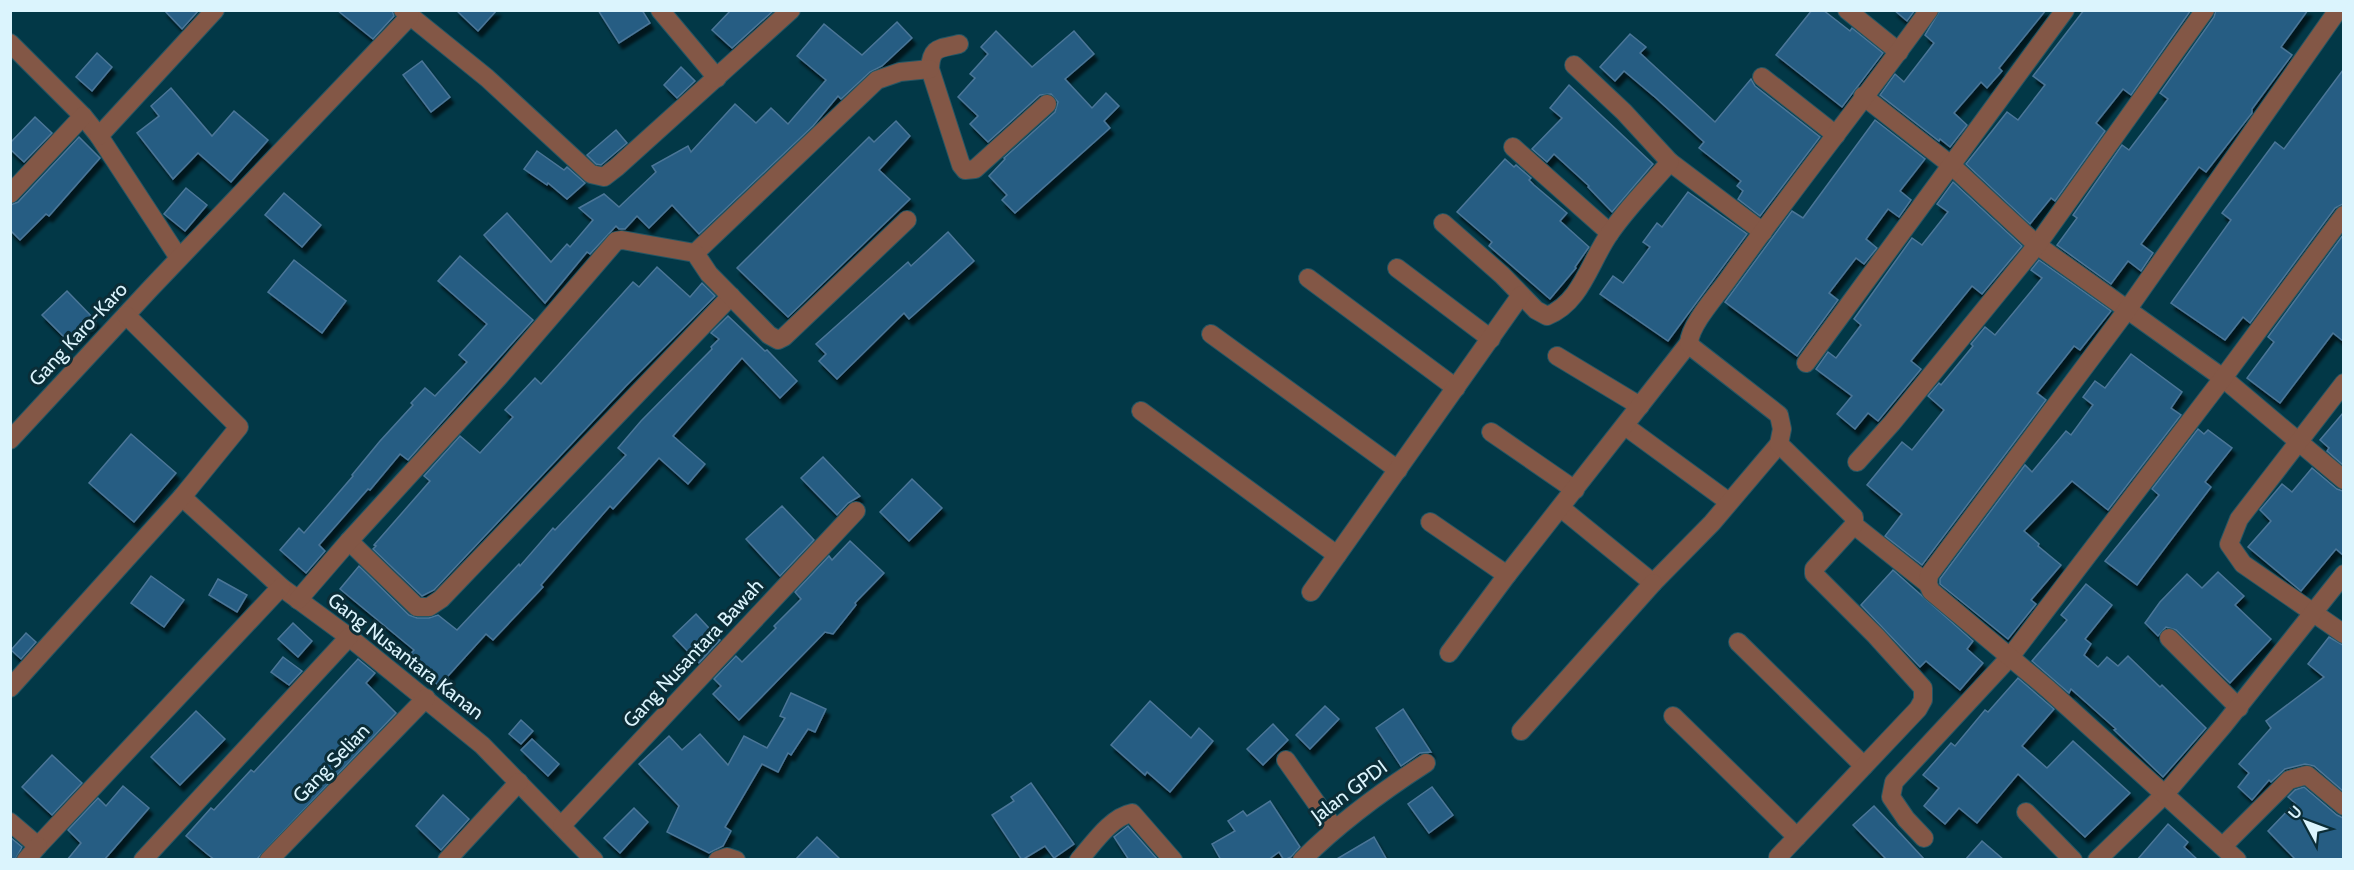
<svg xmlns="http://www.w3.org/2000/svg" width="2354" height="870" font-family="Cabin,sans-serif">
<defs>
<filter id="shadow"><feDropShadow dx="3.5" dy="6" stdDeviation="1.5" flood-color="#0009"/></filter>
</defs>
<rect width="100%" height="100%" fill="#023847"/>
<!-- building -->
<g fill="#275d83" stroke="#4b7698" stroke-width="1.5" filter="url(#shadow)">
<polygon points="164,10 199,10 182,29"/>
<polygon points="337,10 392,10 394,16 373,39"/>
<polygon points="456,10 497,10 478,31"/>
<polygon points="598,10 642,10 650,23 619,43"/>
<polygon points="731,10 774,10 732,48 712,30"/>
<polygon points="1812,10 1823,10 1850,31 1852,28 1883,53 1842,107 1776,55"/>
<polygon points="1894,10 1915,10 1907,21"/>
<polygon points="1940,10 2046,10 1999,68 2002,71 1987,88 1981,82 1954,113 1967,125 1950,147 1940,139 1939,141 1880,95 1895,74 1904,82 1934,43 1925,35"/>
<polygon points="2084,10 2191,10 2131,95 2123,89 2096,123 2105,131 2055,201 2051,198 2030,224 1966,164 2007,112 2018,120 2045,85 2033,76"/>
<polygon points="2216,10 2308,10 2281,47 2292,55 2252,109 2252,113 2206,172 2199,167 2141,244 2153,253 2141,271 2128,261 2111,284 2057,245 2077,218 2073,215 2122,145 2129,150 2168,99 2160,93 2214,17"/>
<polygon points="897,22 912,38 882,66 870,72 841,99 838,96 813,126 699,234 672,205 649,228 637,216 625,229 619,229 616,226 590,254 587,252 545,303 484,235 507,213 551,262 567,244 570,247 593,220 579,208 604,194 619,207 656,172 652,166 688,146 691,152 735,104 756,123 771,108 788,124 826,80 797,56 824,24 862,55"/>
<polygon points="996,31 1032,67 1074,31 1094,54 1065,79 1092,108 1106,93 1119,106 1104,121 1110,128 1015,213 1002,200 1007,195 989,176 1005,159 1004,158 1055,112 1058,102 1051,94 1040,95 988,142 970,124 978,116 958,97 975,78 970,74 988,54 981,47"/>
<polygon points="1630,34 1646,47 1640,53 1715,122 1751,79 1755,86 1820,137 1760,216 1738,199 1743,191 1737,186 1741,181 1699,148 1704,142 1656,98 1624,71 1615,81 1600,67"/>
<polygon points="97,53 112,67 92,91 76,77"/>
<polygon points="422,61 450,97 431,112 403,75"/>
<polygon points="681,67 695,81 677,98 664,85"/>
<polygon points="2343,70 2343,204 2335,208 2250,323 2243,317 2225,340 2171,303 2231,220 2222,213 2235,196 2275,142 2284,149"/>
<polygon points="1569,85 1653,164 1612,212 1588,187 1589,186 1554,154 1547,162 1532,149 1562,118 1550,108"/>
<polygon points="171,88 212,136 234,111 268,140 231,182 198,153 173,179 137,133 159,116 151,106"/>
<polygon points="35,117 52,133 24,162 10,149 10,143"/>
<polygon points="1875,120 1925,159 1900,191 1911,200 1899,217 1888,209 1866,239 1877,248 1864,264 1856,258 1829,293 1838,300 1797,356 1725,302 1792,211 1803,218"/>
<polygon points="896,121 910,136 879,170 910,199 788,317 737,268 869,137 874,142"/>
<polygon points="616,130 627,143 601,165 596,164 587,155"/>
<polygon points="79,137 100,158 49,216 46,214 20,240 10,230 10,205 18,202"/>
<polygon points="537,151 564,170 567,167 585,183 567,199 548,183 547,185 524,169"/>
<polygon points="1505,159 1514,167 1516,165 1531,178 1529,180 1534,185 1567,213 1560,221 1589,247 1575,267 1576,268 1550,299 1489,246 1492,242 1457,212"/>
<polygon points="1953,182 2022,246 1982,294 1972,286 1938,328 1911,361 1921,369 1878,421 1868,413 1855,429 1837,414 1852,396 1816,369 1828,352 1836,358 1861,325 1854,319 1912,238 1922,245 1948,212 1937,204"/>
<polygon points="186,188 207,205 185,231 164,214"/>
<polygon points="1688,192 1747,234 1668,341 1600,294 1613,276 1623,283 1650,247 1643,242 1657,223 1662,227"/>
<polygon points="284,193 321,225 302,247 265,215"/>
<polygon points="948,232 974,261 909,319 904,313 837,379 819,361 826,354 816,344 908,262 911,266"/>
<polygon points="2343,235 2343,341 2333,333 2280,403 2247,378 2274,342 2268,337"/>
<polygon points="460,256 533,320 408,460 400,454 370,490 368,489 319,545 325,551 306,573 280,550 299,528 304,533 353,476 352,475 380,441 413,405 411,403 425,388 435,396 467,362 459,355 487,324 438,281"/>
<polygon points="294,260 346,301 322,333 268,292"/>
<polygon points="2039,260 2111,311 2080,350 2074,346 2037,393 2046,400 1922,565 1885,536 1902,514 1867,485 1902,442 1912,450 1944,410 1928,396 1939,383 1941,385 1973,346 1971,344 1985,327 1995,335 2042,278 2031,270"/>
<polygon points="657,267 690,297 702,283 715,296 626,386 434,590 422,596 373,549 376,546 374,545 430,481 424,476 460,436 480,453 513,417 505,410 535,378 541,384 633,282 639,287"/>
<polygon points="67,291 96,321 71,344 42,315"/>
<polygon points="728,316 765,351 767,350 797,381 780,398 742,358 673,436 705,464 688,484 659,458 613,509 610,506 541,585 543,587 493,640 486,634 439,686 407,658 414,650 340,589 359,566 409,615 417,618 429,618 438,615 457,630 519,564 520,566 553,528 555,530 626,455 618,448 641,421 712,349 711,347 719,339 711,333"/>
<polygon points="2131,354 2182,392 2171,408 2181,415 2108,510 2072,481 2024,531 2039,544 2038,546 2061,565 2031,600 2036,604 2008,639 1940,584 1940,579 2025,465 2032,472 2066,431 2071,435 2093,405 2083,397 2095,381 2105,388"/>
<polygon points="2343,413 2343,465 2327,451 2329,448 2320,440"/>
<polygon points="2198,429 2204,434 2208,430 2232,448 2205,482 2211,487 2137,585 2105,561 2159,495 2152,489"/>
<polygon points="131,434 176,473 134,522 89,483"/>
<polygon points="823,457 860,496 848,503 837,515 801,478"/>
<polygon points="2312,468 2337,489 2343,491 2343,555 2336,549 2301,591 2248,547 2271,521 2260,510 2282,484 2292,492"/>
<polygon points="912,479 942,508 909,541 880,512"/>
<polygon points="782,506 814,540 780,576 746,539"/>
<polygon points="850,541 884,573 855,603 856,605 833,634 825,632 739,720 713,694 721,686 714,679 736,656 742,662 776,628 774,626 801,599 795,592 829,556 832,560"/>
<polygon points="1893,570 1973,641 1967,649 1983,663 1960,690 1926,661 1920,667 1861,605"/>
<polygon points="2218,572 2244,596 2235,605 2271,639 2230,683 2176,630 2166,627 2158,636 2145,623 2160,602 2187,574 2202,588"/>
<polygon points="151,576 184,600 164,627 131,603"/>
<polygon points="218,579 247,595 237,612 209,595"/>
<polygon points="2086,584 2112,605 2085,639 2091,644 2084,655 2098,667 2107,657 2118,666 2128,656 2160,687 2162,685 2206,728 2163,777 2114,730 2116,729 2071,689 2069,693 2032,661 2067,620 2061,615"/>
<polygon points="696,614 720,640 699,663 673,636"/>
<polygon points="293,623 312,641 298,657 278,639"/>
<polygon points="26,633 36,642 21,659 11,650"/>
<polygon points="2329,637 2343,645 2343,791 2314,766 2305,764 2285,769 2271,782 2269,780 2252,800 2238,787 2249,773 2239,764 2271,728 2266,721 2324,677 2308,664"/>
<polygon points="283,657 302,671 289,685 271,672"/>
<polygon points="358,659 375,673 366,683 396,713 256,860 215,860 206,853 186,836 211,808 214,810 251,770 254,772"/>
<polygon points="2018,678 2054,709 2022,746 2047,768 2073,741 2130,793 2085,837 2018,774 1977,823 1959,808 1945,824 1924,806 1939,788 1923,775 1951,743 1955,746 1985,710 1988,712"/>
<polygon points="791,693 826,709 815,732 808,729 791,755 788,753 778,772 762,764 725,827 731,831 723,846 709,853 667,832 679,806 639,764 669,736 682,750 700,734 728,765 744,736 767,748 785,718 780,716"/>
<polygon points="1150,701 1191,738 1199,728 1213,741 1170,792 1147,772 1145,775 1111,745"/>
<polygon points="1325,706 1339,719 1310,749 1296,735"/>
<polygon points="1403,709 1431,752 1420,753 1401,766 1376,728"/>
<polygon points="196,711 225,739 180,785 151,757"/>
<polygon points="521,720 533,731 521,744 509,734"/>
<polygon points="1273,724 1288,740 1263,765 1247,749"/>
<polygon points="532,739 559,764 548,776 521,750"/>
<polygon points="52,755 82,783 52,815 22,787"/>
<polygon points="1031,783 1074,844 1054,858 1045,846 1022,860 992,815 1014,801 1011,797"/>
<polygon points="123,786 149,808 104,860 67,860 81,843 68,830 98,798 106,806"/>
<polygon points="1432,787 1453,815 1429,833 1408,804"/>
<polygon points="2304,787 2337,815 2343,818 2343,860 2296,860 2268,831 2295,803 2288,797 2295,790"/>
<polygon points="443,795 469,819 441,850 416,826"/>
<polygon points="1270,801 1300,847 1291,857 1284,860 1279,852 1268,860 1221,860 1212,844 1235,831 1228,821 1243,811 1247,816"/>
<polygon points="1874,806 1901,834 1925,860 1887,860 1853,825"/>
<polygon points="634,808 648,822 620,853 604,838"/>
<polygon points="2168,824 2188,842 2184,847 2198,860 2137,860"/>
<polygon points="1128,826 1158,860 1129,860 1114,837"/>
<polygon points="10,837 22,847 15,860 10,860"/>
<polygon points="817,837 841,860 795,860"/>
<polygon points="1374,837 1387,860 1335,860"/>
<polygon points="1982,841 2004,860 1965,860"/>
</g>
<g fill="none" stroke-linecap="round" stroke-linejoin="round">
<defs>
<g id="minor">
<polyline points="403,10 487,78 591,174 604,177 617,167 791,10"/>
<polyline points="660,10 717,78"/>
<polyline points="1847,10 1899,52"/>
<polyline points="10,43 83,116 99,136 179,258"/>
<path d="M959 44C940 49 931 46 930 69L961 165 965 170 975 169 1047 104"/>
<polyline points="1762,77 1836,135"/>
<polyline points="1863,96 1951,165 2037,245 2223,378 2344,480"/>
<polyline points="99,136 215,10"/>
<polyline points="1513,147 1610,233"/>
<polyline points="1670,162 1763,232"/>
<polyline points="10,194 83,116"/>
<path d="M1443 223 1502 275 1536 310 1547 316C1581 303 1590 261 1610 233 1627 208 1650 185 1670 162L1624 112 1574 65"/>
<polyline points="695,253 877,80 900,72 930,69"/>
<polyline points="1397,268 1491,339"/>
<polyline points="1308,278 1456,388"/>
<polyline points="1211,334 1398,470"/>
<polyline points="1557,356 1640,406"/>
<polyline points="1806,363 2065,10"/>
<polyline points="2344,383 2239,519 2229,544 2243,564 2344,634"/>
<polyline points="1141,411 1337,555"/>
<polyline points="1625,426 1729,502"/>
<polyline points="1491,432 1575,490"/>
<polyline points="10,440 150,289 410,16"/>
<polyline points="1857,462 1892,423 2037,245 2205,10"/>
<polyline points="182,497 281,587 349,637 482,745 594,860"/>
<polyline points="1561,508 1653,583 1712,523 1779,444"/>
<polyline points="1430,522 1507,575"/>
<polyline points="1854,525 1928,584"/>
<polyline points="349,541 417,607 429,607 441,599 731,296"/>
<polyline points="1311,592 1521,295"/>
<polyline points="298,600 349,541 499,377 616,241 622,240 695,253 709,274 769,335 778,340 784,337 907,220"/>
<polyline points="2169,638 2239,708"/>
<polyline points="1738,642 1864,766"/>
<polyline points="1449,653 1507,575 1689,343"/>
<polyline points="10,688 182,497 239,427 126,315"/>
<polyline points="1673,716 1797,837"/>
<polyline points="1521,731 1653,583"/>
<polyline points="1286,760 1334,828"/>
<polyline points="2026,812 2073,860"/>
<polyline points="10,822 38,846 281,587"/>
<polyline points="562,825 856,511"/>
<polyline points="1924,838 1906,819 1891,797 1894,782 2010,657 2223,378 2344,215"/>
<polyline points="2223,846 2289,780 2307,775 2344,806"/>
<path d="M1778 857 1918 709 1923 700V688L1876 636 1814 574V569L1854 525V517L1779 444 1782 429 1779 415 1693 348 1689 343C1690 324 1718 294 1729 278 1794 187 1864 100 1929 10"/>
<polyline points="26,860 38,846"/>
<polyline points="143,860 349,637"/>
<polyline points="269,860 426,698"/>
<polyline points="447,860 519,782"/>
<polyline points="718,860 727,857 736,860"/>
<path d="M1079 860C1093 844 1111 817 1132 813L1173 860"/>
<path d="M1302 860C1340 822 1381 792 1426 763"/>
<polyline points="2097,860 2165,794 2223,726 2344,574"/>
<polyline points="2237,860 2048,689 1931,591 1928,584 1929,575 2127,310 2338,10"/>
</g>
</defs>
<!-- minor casing -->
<use href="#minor" stroke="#255664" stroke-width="20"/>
<!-- minor -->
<use href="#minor" stroke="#835746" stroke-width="18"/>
</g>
<g text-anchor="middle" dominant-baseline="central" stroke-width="6" stroke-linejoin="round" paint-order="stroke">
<!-- street labels -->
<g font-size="20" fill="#dbf4fd" stroke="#0b2d37">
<text transform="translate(78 334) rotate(-47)">Gang Karo-Karo</text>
<text transform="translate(693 653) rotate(-47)">Gang Nusantara Bawah</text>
<text transform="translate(406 656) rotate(38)">Gang Nusantara Kanan</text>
<text transform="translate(331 763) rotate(-46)">Gang Selian</text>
<text transform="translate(1349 791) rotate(-37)">Jalan GPDI</text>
</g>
</g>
<!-- border -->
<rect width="2354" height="870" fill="none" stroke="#dbf4fd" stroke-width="24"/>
<!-- north arrow -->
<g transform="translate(2306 822) rotate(311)" stroke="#0b2d37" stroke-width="4.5" paint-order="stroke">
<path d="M0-4.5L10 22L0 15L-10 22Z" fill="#dbf4fd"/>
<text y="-9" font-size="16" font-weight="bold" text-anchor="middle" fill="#dbf4fd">U</text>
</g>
</svg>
